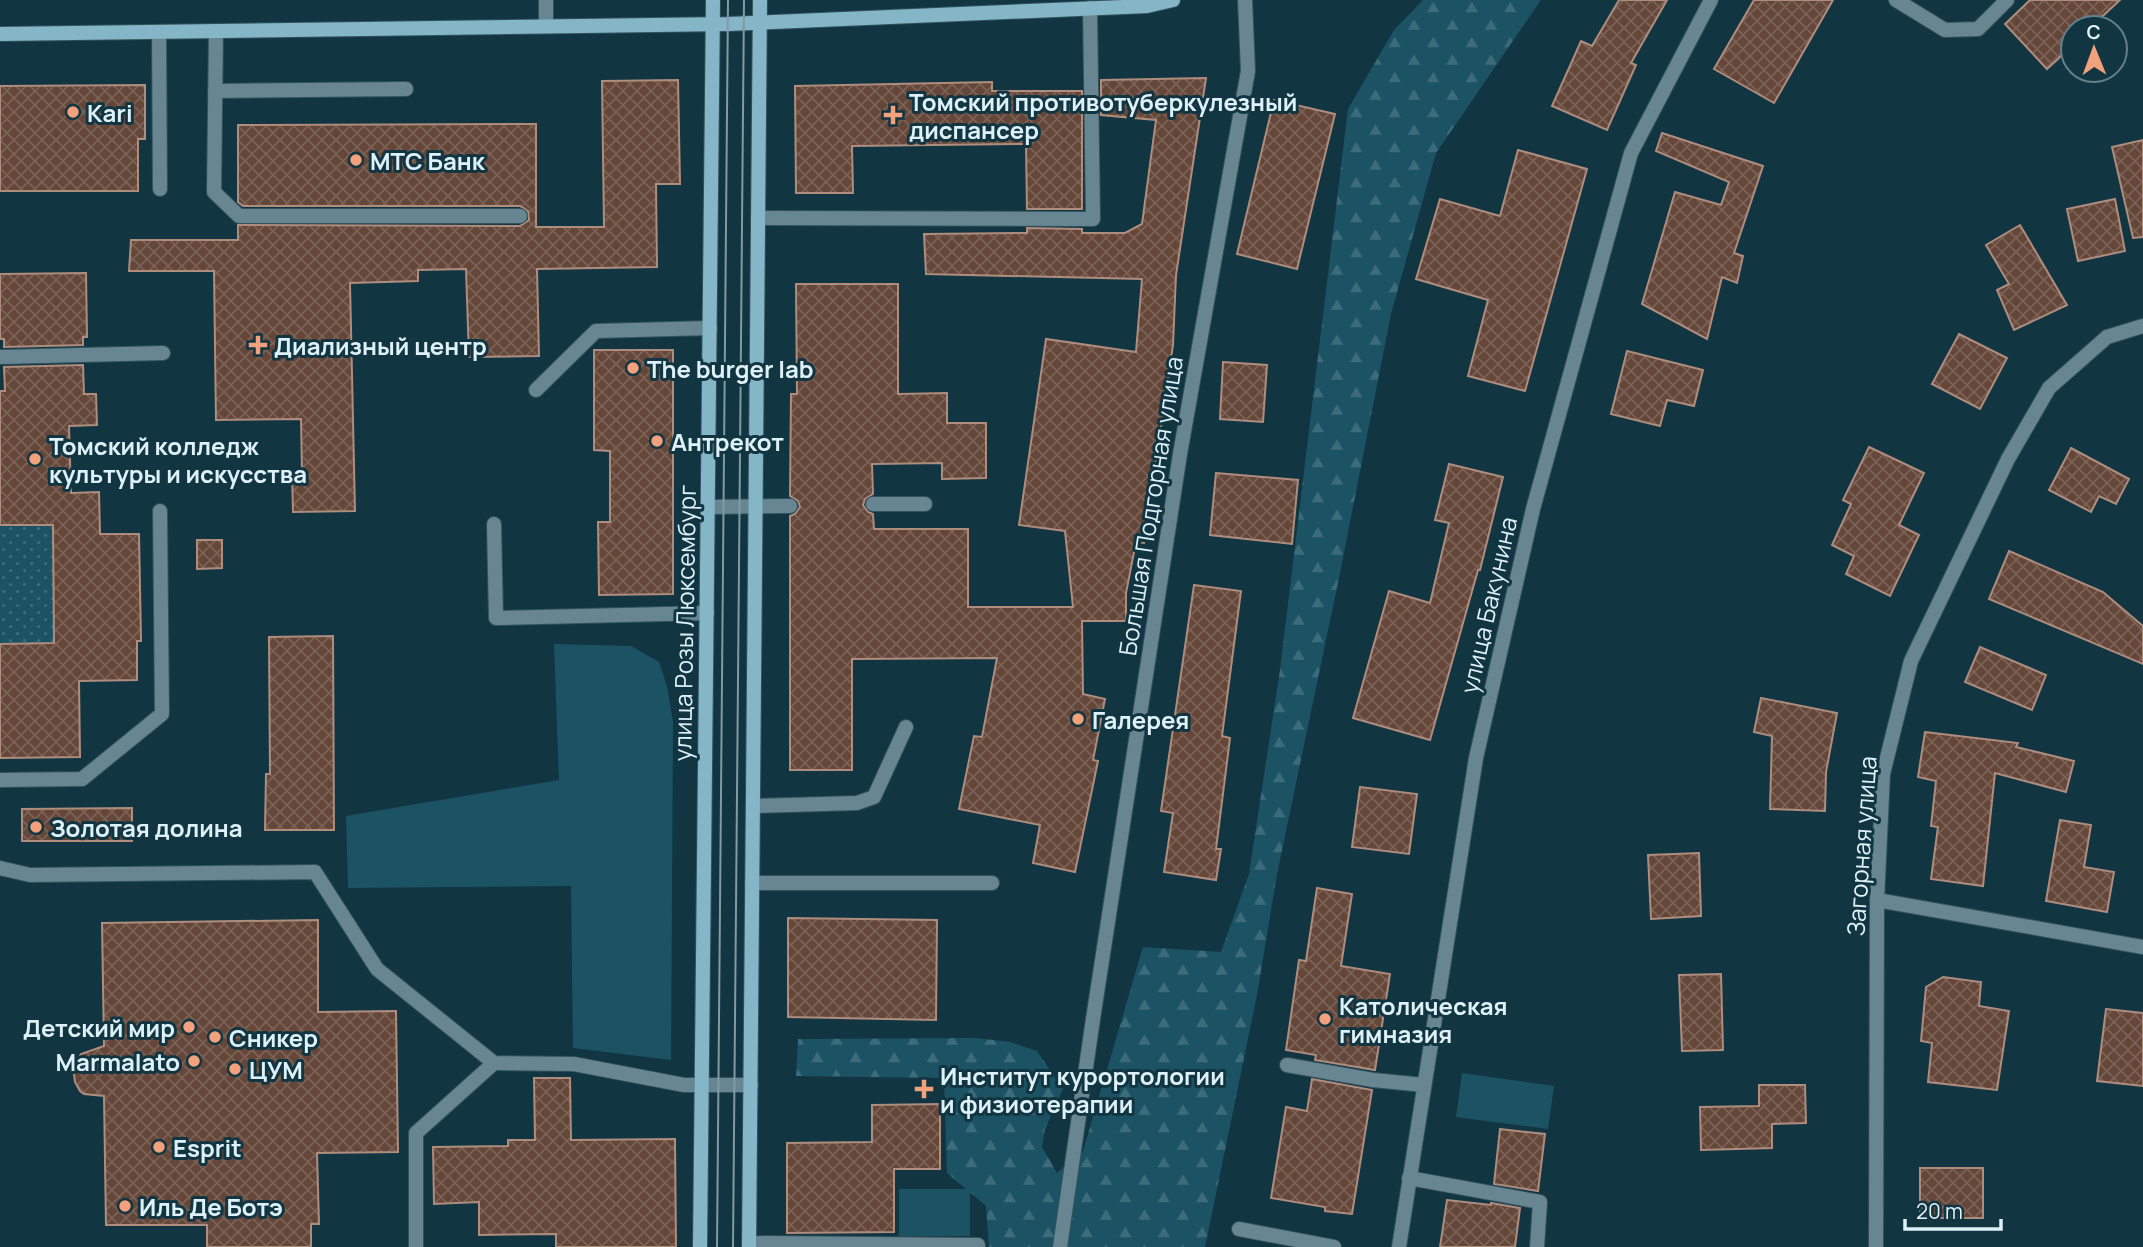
<svg xmlns="http://www.w3.org/2000/svg" width="2143" height="1247" font-family="Manrope,sans-serif">
<defs>
<pattern id="grass-dots" width="8" height="8" patternUnits="userSpaceOnUse" patternTransform="scale(1.75)"><rect width="8" height="8" fill="#1b5365"/><path d="M2 2h.1M6 6h.1" fill="none" stroke="#3c6c7c" stroke-width="1.8" stroke-linecap="round"/></pattern>
<pattern id="forest-firs" width="22" height="20" patternUnits="userSpaceOnUse" patternTransform="scale(1.75)"><rect width="22" height="20" fill="#1b5365"/><path d="M5 1l3.5 6h-7zM16 11l3.5 6h-7z" fill="#3c6c7c"/></pattern>
<pattern id="building-cross-hatch" width="8" height="8" patternUnits="userSpaceOnUse" patternTransform="scale(1.75)"><rect width="8" height="8" fill="#644739"/><path d="M0 0l8 8M0 8l8-8" fill="none" stroke="#7a6256"/></pattern>
</defs>
<rect width="100%" height="100%" fill="#113541"/>
<!-- grass -->
<polygon fill="url(#grass-dots)" points="0,525 53,525 54,643 0,644"/>
<!-- forest -->
<polygon fill="url(#forest-firs)" points="1423,0 1541,0 1436,153 1391,314 1339,578 1277,874 1257,995 1205,1247 989,1247 986,1206 947,1173 944,1078 796,1076 798,1039 976,1038 1010,1042 1037,1051 1063,1089 1045,1129 1042,1147 1057,1173 1083,1151 1143,947 1221,952 1249,874 1280,670 1348,109 1394,30"/>
<!-- park -->
<g fill="#1b5365">
<polygon points="554,644 631,646 659,662 667,686 673,722 671,1060 573,1048 571,886 348,888 346,816 559,780"/>
<polygon points="1462,1073 1554,1086 1548,1129 1456,1117"/>
<rect x="899" y="1189" width="71" height="47"/>
</g>
<!-- building -->
<g fill="url(#building-cross-hatch)" stroke="#ae8d7e" stroke-width="2">
<polygon points="1619,0 1667,0 1631,63 1636,65 1607,130 1552,106 1581,41 1592,46"/>
<polygon points="1754,0 1833,0 1774,103 1714,69"/>
<polygon points="2030,0 2120,0 2090,28 2073,28 2073,45 2047,69 2005,24"/>
<polygon points="1206,78 1176,275 1173,345 1144,543 1136,542 1126,593 1126,621 1082,621 1083,694 1105,699 1093,760 1098,761 1075,872 1033,863 1040,825 959,809 974,736 982,737 997,658 852,659 852,770 790,770 790,516 795,514 800,507 798,501 790,496 791,394 797,394 796,284 898,284 898,394 947,393 947,423 986,423 986,478 942,479 942,463 872,464 873,494 865,499 863,505 868,512 873,514 874,529 968,529 968,607 1073,607 1065,531 1019,525 1046,339 1136,352 1142,279 926,274 924,234 1027,233 1027,228 1082,229 1082,233 1125,233 1142,224 1156,120 1101,115 1101,80"/>
<polygon points="678,80 680,184 656,184 657,267 537,269 539,356 469,357 466,269 418,270 418,281 350,283 355,511 293,512 292,473 302,474 301,419 216,420 214,271 129,271 131,240 238,240 238,225 520,226 529,220 528,211 520,206 243,206 238,202 238,125 536,124 536,227 604,227 602,81"/>
<polygon points="992,82 992,91 1082,91 1082,209 1027,209 1026,144 852,146 853,193 796,193 795,86"/>
<polygon points="145,85 145,139 138,139 138,191 0,191 0,86"/>
<polygon points="1274,100 1335,114 1297,269 1237,254"/>
<polygon points="1662,133 1763,166 1734,253 1743,256 1737,283 1722,277 1707,339 1642,304 1675,192 1721,205 1729,182 1656,151"/>
<polygon points="2143,140 2143,237 2133,238 2112,147"/>
<polygon points="1518,150 1587,169 1525,391 1468,376 1488,300 1416,279 1440,199 1500,216"/>
<polygon points="2115,199 2125,251 2078,261 2067,209"/>
<polygon points="2020,225 2067,305 2014,330 1997,290 2009,284 1986,245"/>
<polygon points="86,273 87,337 83,337 83,345 4,347 4,339 0,339 0,274"/>
<polygon points="1959,334 2007,358 1980,409 1932,384"/>
<polygon points="594,350 673,350 673,594 599,595 598,522 610,522 610,451 594,450"/>
<polygon points="1627,351 1703,370 1694,406 1667,400 1660,426 1611,414"/>
<polygon points="1223,362 1267,365 1263,422 1220,419"/>
<polygon points="83,365 84,394 96,394 97,425 69,426 71,493 99,492 100,534 139,534 141,641 137,641 137,680 79,681 80,757 0,758 0,644 54,643 53,525 0,525 0,391 5,391 4,367"/>
<polygon points="1869,447 1924,473 1899,525 1919,535 1890,596 1846,574 1854,556 1832,545 1851,504 1843,500"/>
<polygon points="2071,448 2129,479 2116,504 2099,496 2091,512 2049,490"/>
<polygon points="1449,464 1503,477 1480,570 1478,570 1430,740 1353,718 1389,591 1430,603 1449,523 1435,520"/>
<polygon points="1216,473 1298,480 1292,544 1210,535"/>
<polygon points="197,540 222,540 222,568 197,569"/>
<polygon points="2009,551 2103,592 2143,626 2143,664 1989,599"/>
<polygon points="1194,585 1241,591 1222,736 1230,738 1216,849 1221,849 1216,880 1164,872 1173,813 1161,811"/>
<polygon points="333,636 334,830 265,830 266,774 270,774 269,637"/>
<polygon points="1980,647 2046,675 2032,710 1965,682"/>
<polygon points="1761,698 1837,713 1826,772 1825,811 1770,809 1772,736 1754,732"/>
<polygon points="1925,732 2018,743 2016,747 2074,761 2066,792 1995,773 1983,886 1931,879 1938,827 1931,826 1936,781 1918,777"/>
<polygon points="1360,787 1417,794 1409,854 1352,847"/>
<polygon points="132,808 132,841 22,841 22,809"/>
<polygon points="2060,820 2091,825 2084,867 2114,872 2107,912 2046,901"/>
<polygon points="1699,853 1701,916 1651,919 1648,855"/>
<polygon points="1317,888 1352,894 1341,966 1390,974 1375,1070 1315,1060 1316,1055 1286,1050 1299,960 1306,961"/>
<polygon points="788,918 937,920 936,1020 788,1017"/>
<polygon points="318,920 318,1012 396,1011 398,1152 317,1153 319,1224 311,1224 311,1247 207,1247 207,1225 106,1225 104,1096 84,1094 80,1091 75,1082 74,1074 75,1064 81,1054 104,1046 102,923"/>
<polygon points="1721,974 1723,1050 1682,1051 1679,975"/>
<polygon points="1943,977 1981,982 1979,1006 2009,1011 1997,1090 1928,1082 1932,1043 1921,1041 1926,987"/>
<polygon points="2106,1009 2143,1013 2143,1086 2097,1081"/>
<polygon points="534,1078 570,1078 571,1140 675,1139 676,1247 556,1247 556,1234 479,1235 479,1202 434,1204 433,1147 508,1146 508,1140 535,1140"/>
<polygon points="1312,1079 1372,1090 1352,1214 1325,1211 1325,1207 1271,1198 1286,1107 1307,1111"/>
<polygon points="1759,1085 1805,1085 1806,1123 1772,1124 1772,1148 1701,1150 1700,1107 1759,1106"/>
<polygon points="940,1104 940,1169 894,1169 894,1232 787,1233 787,1143 872,1142 872,1105"/>
<polygon points="1500,1129 1545,1134 1538,1191 1494,1184"/>
<rect x="1920" y="1168" width="63" height="50"/>
<polygon points="1447,1200 1491,1205 1491,1203 1520,1208 1515,1247 1440,1247"/>
</g>
<g fill="none" stroke-linecap="round" stroke-linejoin="round">
<defs>
<g id="lane">
<polyline points="546,0 546,26"/>
<polyline points="1896,0 1945,30 1978,29 2007,0"/>
<polyline points="216,31 214,192 239,216 520,216"/>
<polyline points="159,32 160,189"/>
<polyline points="215,91 406,89"/>
<polyline points="758,218 1093,219 1090,8"/>
<polyline points="0,357 163,353"/>
<polyline points="536,390 596,331 710,328"/>
<polyline points="873,504 925,504"/>
<polyline points="708,507 790,506"/>
<polyline points="494,524 496,618 707,613"/>
<polyline points="0,780 82,779 162,714 160,511"/>
<polyline points="753,806 857,803 874,797 906,727"/>
<polyline points="0,868 30,875 315,872 377,969 494,1063 574,1064 684,1085 751,1085"/>
<polyline points="752,883 992,883"/>
<polyline points="1287,1065 1373,1080 1424,1085"/>
<polyline points="1409,1178 1540,1202 1537,1247"/>
<polyline points="1239,1229 1334,1247"/>
<polyline points="749,1243 978,1245"/>
<polyline points="416,1247 416,1133 494,1063"/>
<polyline points="1060,1247 1093,1019"/>
</g>
<g id="street">
<polyline points="1877,900 2143,947"/>
<polyline points="1093,1019 1180,454 1248,71 1245,0"/>
<polyline points="1399,1247 1476,758 1533,509 1631,153 1711,0"/>
<polyline points="1876,1247 1877,900 1883,774 1911,661 2008,459 2049,388 2107,337 2143,326"/>
</g>
<g id="secondary">
<polyline points="0,34 728,24 1147,6 1173,0"/>
<polyline points="700,1247 713,0"/>
<polyline points="749,1247 760,0"/>
</g>
</defs>
<!-- lane casing -->
<use href="#lane" stroke="#32535e" stroke-width="16"/>
<!-- street casing -->
<use href="#street" stroke="#32535e" stroke-width="16"/>
<!-- secondary casing -->
<use href="#secondary" stroke="#32535e" stroke-width="16"/>
<!-- lane -->
<use href="#lane" stroke="#678691" stroke-width="14"/>
<!-- street -->
<use href="#street" stroke="#678691" stroke-width="14"/>
<!-- secondary -->
<use href="#secondary" stroke="#85b6c8" stroke-width="14"/>
<!-- tram -->
<g stroke="#809ba4" stroke-width="2">
<polyline points="717,1247 728,0"/>
<polyline points="733,1247 744,0"/>
</g>
</g>
<!-- markers -->
<g fill="#f1a17c" stroke="#113541" stroke-width="2.5">
<circle cx="73" cy="112" r="7"/>
<path d="M889.5 104.5h7v7h7v7h-7v7h-7v-7h-7v-7h7z"/>
<circle cx="356" cy="160" r="7"/>
<path d="M254.5 334.5h7v7h7v7h-7v7h-7v-7h-7v-7h7z"/>
<circle cx="633" cy="368" r="7"/>
<circle cx="657" cy="441" r="7"/>
<circle cx="35" cy="459" r="7"/>
<circle cx="1078" cy="719" r="7"/>
<circle cx="36" cy="827" r="7"/>
<circle cx="1325" cy="1019" r="7"/>
<circle cx="189" cy="1027" r="7"/>
<circle cx="215" cy="1037" r="7"/>
<circle cx="194" cy="1061" r="7"/>
<circle cx="235" cy="1069" r="7"/>
<path d="M920.5 1078.5h7v7h7v7h-7v7h-7v-7h-7v-7h7z"/>
<circle cx="159" cy="1147" r="7"/>
<circle cx="125" cy="1206" r="7"/>
</g>
<g text-anchor="middle" dominant-baseline="central" stroke-width="6" stroke-linejoin="round" paint-order="stroke">
<!-- poi labels -->
<g font-size="24" font-weight="bold" fill="#def1f9" stroke="#113541" text-anchor="start">
<text x="909" y="101">Томский противотуберкулезный<tspan x="909" dy="28">диспансер</tspan></text>
<text x="87" y="112">Kari</text>
<text x="370" y="160">МТС Банк</text>
<text x="274" y="345">Диализный центр</text>
<text x="647" y="368">The burger lab</text>
<text x="671" y="441">Антрекот</text>
<text x="49" y="445">Томский колледж<tspan x="49" dy="28">культуры и искусства</tspan></text>
<text x="1092" y="719">Галерея</text>
<text x="50" y="827">Золотая долина</text>
<text x="1339" y="1005">Католическая<tspan x="1339" dy="28">гимназия</tspan></text>
<text x="175" y="1027" text-anchor="end">Детский мир</text>
<text x="229" y="1037">Сникер</text>
<text x="180" y="1061" text-anchor="end">Marmalato</text>
<text x="249" y="1069">ЦУМ</text>
<text x="940" y="1075">Институт курортологии<tspan x="940" dy="28">и физиотерапии</tspan></text>
<text x="173" y="1147">Esprit</text>
<text x="139" y="1206">Иль Де Ботэ</text>
</g>
<!-- street labels -->
<g font-size="24" fill="#def1f9" stroke="#113541">
<text transform="translate(1150 506) rotate(-81)">Большая Подгорная улица</text>
<text transform="translate(1488 605) rotate(-77)">улица Бакунина</text>
<text transform="translate(684 623) rotate(-89)">улица Розы Люксембург</text>
<text transform="translate(1861 846) rotate(-86)">Загорная улица</text>
</g>
</g>
<!-- north arrow -->
<g transform="translate(2094 49) rotate(359)"><circle r="33" fill="#113541" stroke="#63808b" stroke-width="2"/>
<path d="M0-5L12 26L0 18L-12 26Z" fill="#f1a17c"/>
<text y="-10" font-size="19" font-weight="bold" text-anchor="middle" fill="#def1f9">С</text>
</g>
<!-- scale -->
<path d="M1905 1219v10h96v-10" fill="none" stroke="#def1f9" stroke-width="3.5"/>
<text x="1916" y="1219" font-size="21" fill="#def1f9" stroke="#113541" stroke-width="5" paint-order="stroke">20 m</text>
</svg>
